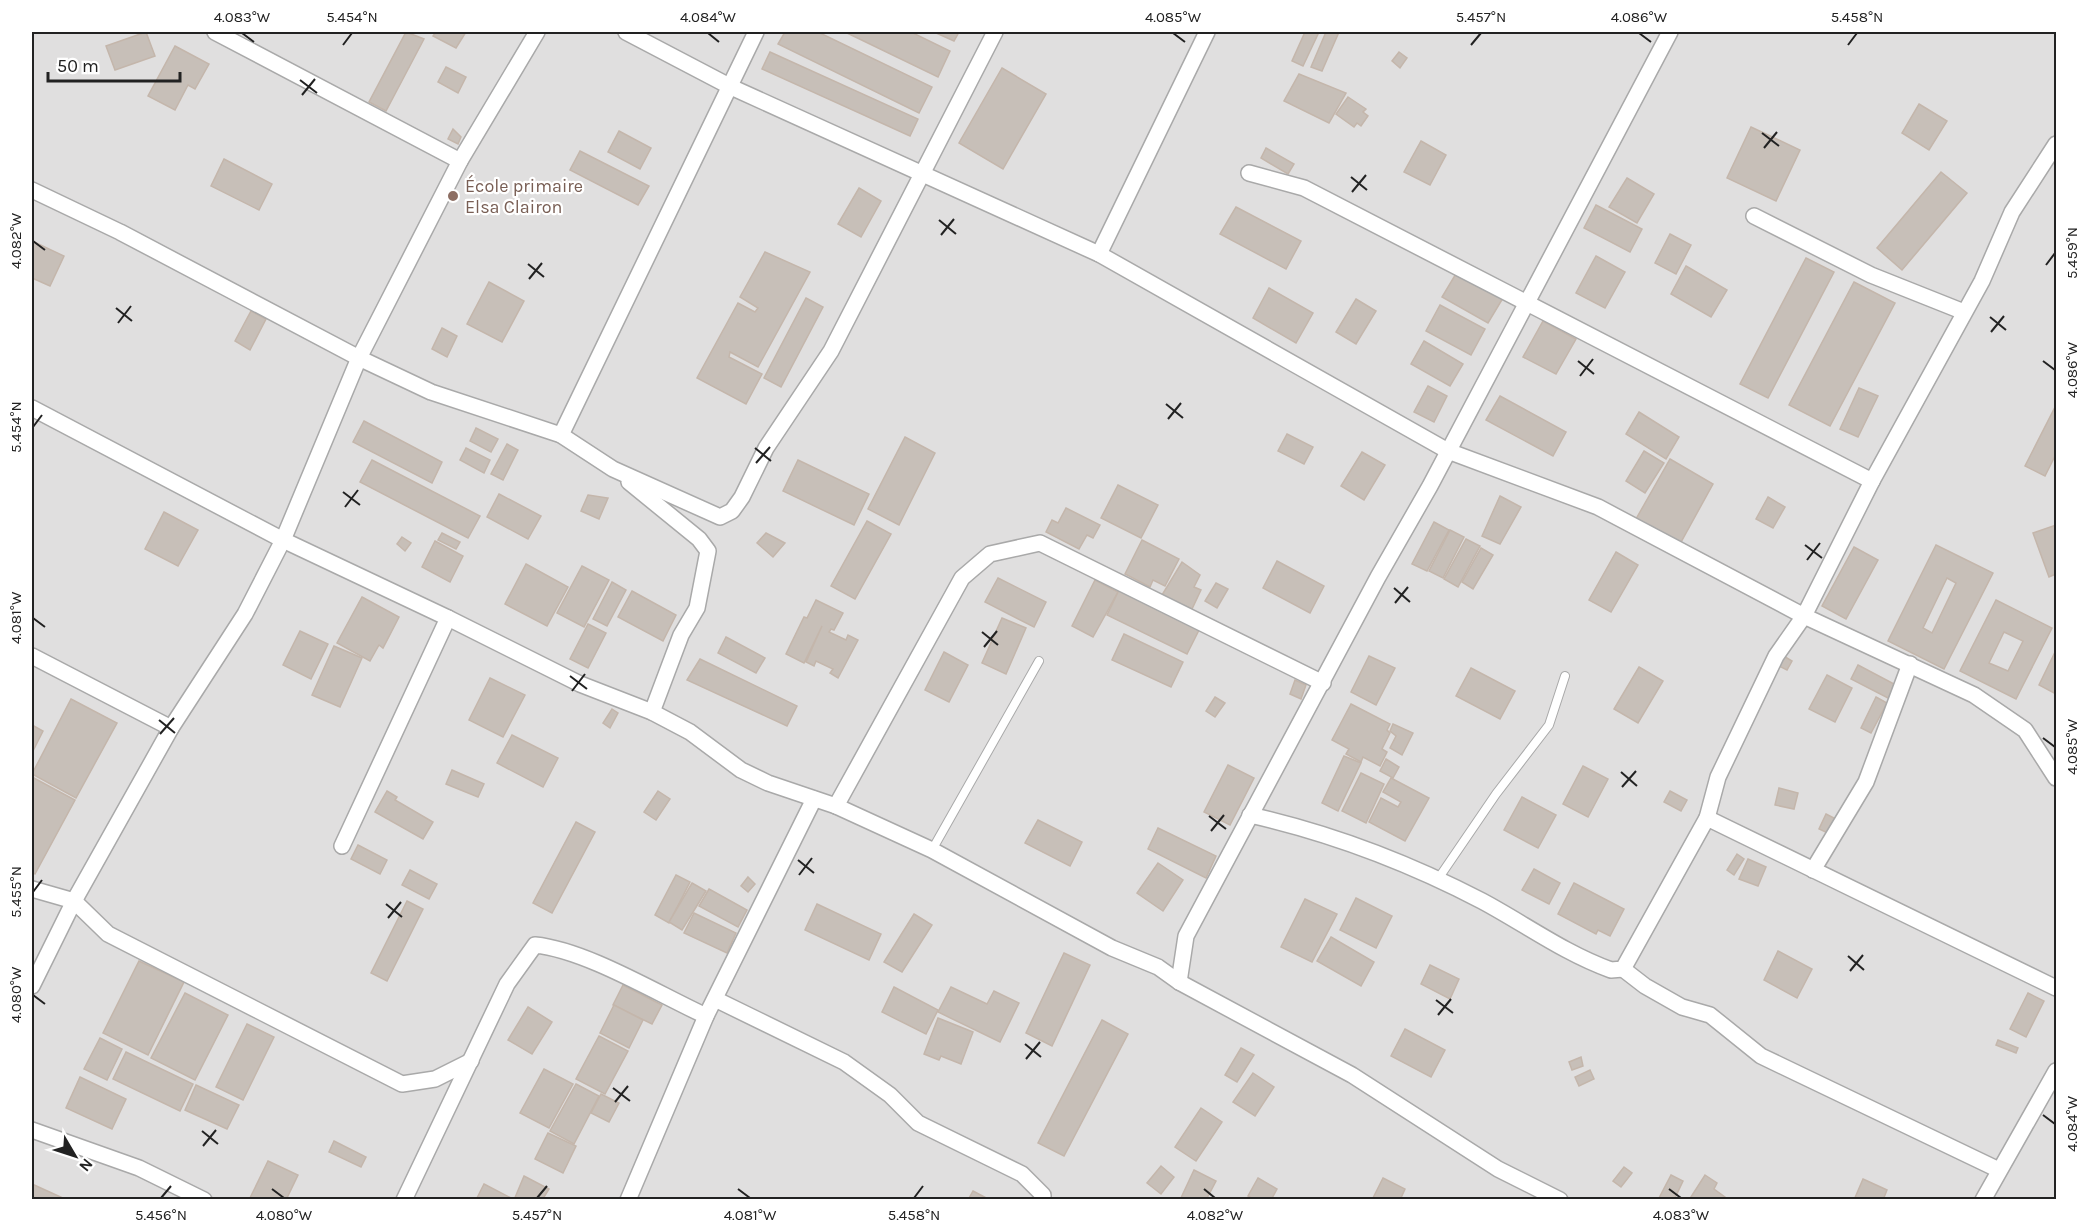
<svg xmlns="http://www.w3.org/2000/svg" width="2088" height="1231" font-family="Karla,sans-serif">
<rect width="100%" height="100%" fill="#f2efe9"/>
<!-- residential -->
<rect fill="#e0dfdf" x="32" y="32" width="2024" height="1167"/>
<!-- building -->
<g fill="#c7bfb8" stroke="#c4b6ab" stroke-width="1.5" fill-rule="evenodd">
<polygon points="146,32 155,56 115,70 106,46"/>
<polygon points="406,32 424,39 386,111 369,102"/>
<polygon points="436,32 466,32 456,48 433,36"/>
<polygon points="785,32 818,32 932,87 919,113 778,44"/>
<polygon points="845,32 911,32 950,51 938,77"/>
<polygon points="934,32 959,32 954,41"/>
<polygon points="1305,32 1319,32 1303,66 1292,61"/>
<polygon points="1326,32 1339,32 1322,71 1311,67"/>
<polygon points="175,46 209,64 195,89 188,85 175,110 148,96"/>
<polygon points="770,52 918,119 910,136 762,69"/>
<polygon points="1399,52 1407,58 1400,68 1392,61"/>
<polygon points="446,67 466,77 458,93 438,82"/>
<polygon points="1002,68 1046,94 1003,169 959,143"/>
<polygon points="1299,74 1346,93 1329,123 1284,101"/>
<polygon points="1348,97 1366,109 1363,112 1368,116 1361,126 1357,123 1354,127 1336,114"/>
<polygon points="1919,104 1947,121 1929,150 1902,133"/>
<polygon points="1751,127 1800,150 1776,201 1727,178"/>
<polygon points="453,129 461,137 458,144 448,139"/>
<polygon points="619,131 651,148 640,169 608,152"/>
<polygon points="1421,141 1446,155 1430,185 1404,172"/>
<polygon points="1266,148 1294,164 1288,174 1261,158"/>
<polygon points="580,151 649,186 638,205 570,170"/>
<polygon points="224,159 272,184 259,210 211,186"/>
<polygon points="1941,172 1967,193 1902,270 1877,248"/>
<polygon points="1627,178 1654,194 1637,223 1609,207"/>
<polygon points="859,188 881,201 861,237 838,224"/>
<polygon points="1596,205 1642,229 1630,252 1584,228"/>
<polygon points="1236,207 1301,241 1286,269 1220,234"/>
<polygon points="1670,234 1691,245 1676,274 1655,263"/>
<polygon points="32,241 64,256 50,286 32,278"/>
<polygon points="765,252 810,272 758,367 730,352 729,357 762,374 746,404 697,378 738,303 755,312 758,308 740,297"/>
<polygon points="1596,256 1625,272 1605,308 1576,293"/>
<polygon points="1806,258 1834,272 1768,398 1740,384"/>
<polygon points="1686,266 1727,290 1711,317 1671,294"/>
<polygon points="1457,272 1503,298 1488,323 1442,297"/>
<polygon points="489,282 524,301 502,342 467,324"/>
<polygon points="1854,282 1895,303 1830,426 1789,405"/>
<polygon points="1269,288 1313,313 1296,343 1253,318"/>
<polygon points="806,298 823,307 781,387 764,378"/>
<polygon points="1356,299 1376,311 1356,344 1336,332"/>
<polygon points="1440,305 1485,329 1471,355 1426,331"/>
<polygon points="251,311 266,319 250,350 235,341"/>
<polygon points="1543,321 1576,339 1556,374 1523,357"/>
<polygon points="442,328 457,336 447,357 432,349"/>
<polygon points="1424,341 1463,364 1450,386 1411,364"/>
<polygon points="1428,386 1447,396 1434,422 1414,412"/>
<polygon points="1859,388 1878,396 1858,437 1840,429"/>
<polygon points="1500,396 1566,432 1553,456 1486,420"/>
<polygon points="2056,405 2056,454 2045,476 2025,466"/>
<polygon points="1639,412 1679,437 1666,459 1626,434"/>
<polygon points="364,421 442,462 432,483 353,442"/>
<polygon points="476,428 498,439 491,452 470,441"/>
<polygon points="1287,434 1313,447 1304,464 1278,451"/>
<polygon points="905,437 935,453 899,525 868,509"/>
<polygon points="507,444 518,450 503,480 491,474"/>
<polygon points="466,448 490,460 484,473 460,460"/>
<polygon points="1644,451 1664,463 1645,493 1626,481"/>
<polygon points="1362,452 1385,465 1364,500 1341,486"/>
<polygon points="1670,459 1713,484 1680,544 1636,519"/>
<polygon points="372,460 480,516 468,538 360,482"/>
<polygon points="798,460 869,494 854,525 783,491"/>
<polygon points="1118,485 1158,505 1141,538 1101,518"/>
<polygon points="499,494 541,516 528,539 487,517"/>
<polygon points="588,495 608,498 599,519 581,511"/>
<polygon points="1500,496 1521,507 1500,544 1482,536"/>
<polygon points="1768,497 1785,507 1773,528 1756,519"/>
<polygon points="1066,508 1100,525 1093,538 1087,535 1079,549 1046,532 1052,520 1058,523"/>
<polygon points="164,512 198,530 178,566 145,549"/>
<polygon points="867,521 891,534 855,599 831,586"/>
<polygon points="1434,522 1449,530 1427,571 1412,564"/>
<polygon points="2056,525 2056,574 2049,577 2033,533"/>
<polygon points="1450,530 1464,537 1443,578 1429,571"/>
<polygon points="442,533 460,542 456,549 438,540"/>
<polygon points="766,533 785,543 773,557 757,543"/>
<polygon points="402,537 411,543 405,551 397,544"/>
<polygon points="1466,539 1480,546 1458,587 1444,579"/>
<polygon points="1142,540 1179,559 1165,586 1153,580 1150,587 1125,574"/>
<polygon points="435,541 463,556 450,582 422,567"/>
<path d="M1936 545 1993 573 1944 669 1888 641ZM1947 578 1956 583 1932 633 1923 628Z"/>
<polygon points="1854,547 1878,560 1846,619 1822,606"/>
<polygon points="1481,548 1493,555 1473,589 1462,582"/>
<polygon points="1616,552 1638,565 1611,612 1589,600"/>
<polygon points="1277,561 1324,586 1310,613 1263,588"/>
<polygon points="1182,562 1200,575 1194,587 1201,590 1192,609 1162,595"/>
<polygon points="526,564 568,587 547,626 505,604"/>
<polygon points="582,566 609,580 584,627 557,613"/>
<polygon points="998,578 1046,602 1034,627 985,602"/>
<polygon points="1095,580 1118,592 1093,637 1072,626"/>
<polygon points="612,582 626,590 607,626 593,619"/>
<polygon points="1216,583 1228,589 1217,608 1205,601"/>
<polygon points="1118,584 1201,626 1187,654 1107,615 1118,592"/>
<polygon points="632,591 676,615 663,641 618,617"/>
<polygon points="362,597 399,617 383,648 379,645 370,661 337,643"/>
<polygon points="816,600 843,613 834,630 831,629 829,632 846,640 848,635 858,640 838,678 830,673 833,669 816,661 814,666 806,662 822,626 804,663 786,654 804,617 807,618"/>
<path d="M1996 600 2052 628 2016 699 1960 671ZM2004 632 2023 641 2008 671 1989 663Z"/>
<polygon points="1002,618 1026,628 1006,674 982,663"/>
<polygon points="588,624 606,633 588,668 570,659"/>
<polygon points="300,631 328,644 311,679 283,665"/>
<polygon points="1124,634 1183,662 1171,687 1112,660"/>
<polygon points="726,637 765,658 756,673 718,653"/>
<polygon points="334,646 362,658 340,707 312,695"/>
<polygon points="2056,650 2056,694 2039,685"/>
<polygon points="944,652 968,665 949,702 925,690"/>
<polygon points="1782,655 1792,661 1787,670 1777,665"/>
<polygon points="1369,656 1395,668 1376,705 1351,692"/>
<polygon points="700,659 797,706 787,726 687,680"/>
<polygon points="1858,665 1896,685 1888,698 1851,679"/>
<polygon points="1639,667 1663,681 1638,723 1614,709"/>
<polygon points="1471,668 1515,691 1500,719 1456,696"/>
<polygon points="1827,675 1852,688 1835,722 1809,709"/>
<polygon points="490,678 525,695 503,737 469,720"/>
<polygon points="1295,680 1306,685 1301,699 1290,694"/>
<polygon points="1215,697 1225,703 1215,717 1206,711"/>
<polygon points="1876,697 1887,703 1871,733 1861,728"/>
<polygon points="71,699 117,723 76,798 32,774"/>
<polygon points="1351,704 1390,724 1387,730 1390,733 1382,749 1387,752 1380,766 1363,757 1361,762 1346,754 1349,749 1332,740"/>
<polygon points="612,709 618,713 610,728 603,723"/>
<polygon points="1393,724 1413,733 1402,755 1390,748 1396,736 1390,731"/>
<polygon points="32,725 43,731 32,753"/>
<polygon points="512,735 558,758 543,787 497,763"/>
<polygon points="1344,756 1361,763 1338,811 1322,803"/>
<polygon points="1386,759 1399,767 1393,778 1380,771"/>
<polygon points="1228,765 1254,778 1230,825 1204,812"/>
<polygon points="1583,766 1608,779 1588,817 1563,804"/>
<polygon points="452,770 484,784 478,797 446,784"/>
<polygon points="1361,773 1384,784 1366,823 1342,811"/>
<polygon points="32,777 75,800 35,874 32,872"/>
<polygon points="1391,778 1429,798 1405,841 1369,822 1381,798 1398,807 1401,802 1383,792"/>
<polygon points="1779,788 1798,793 1794,809 1775,805"/>
<polygon points="387,791 397,797 395,800 433,822 423,839 375,812"/>
<polygon points="658,791 670,799 656,820 644,812"/>
<polygon points="1670,791 1687,800 1681,811 1664,802"/>
<polygon points="1522,797 1556,815 1538,848 1504,830"/>
<polygon points="1826,814 1838,820 1832,835 1819,829"/>
<polygon points="1038,820 1082,842 1070,866 1025,843"/>
<polygon points="576,822 595,832 552,913 533,903"/>
<polygon points="1158,828 1216,856 1206,878 1148,849"/>
<polygon points="358,845 387,860 380,874 351,859"/>
<polygon points="1737,854 1744,859 1734,875 1727,870"/>
<polygon points="1748,859 1766,867 1758,886 1739,879"/>
<polygon points="1158,863 1183,880 1163,911 1137,893"/>
<polygon points="1534,869 1560,883 1549,904 1522,890"/>
<polygon points="410,870 437,884 429,899 402,885"/>
<polygon points="676,875 690,882 669,923 655,915"/>
<polygon points="748,877 755,884 748,892 741,886"/>
<polygon points="692,883 706,891 682,930 669,922"/>
<polygon points="1574,883 1624,909 1610,936 1598,930 1596,934 1558,914"/>
<polygon points="709,889 747,910 738,927 699,906"/>
<polygon points="1356,898 1392,916 1376,948 1340,930"/>
<polygon points="1305,899 1337,914 1312,962 1281,947"/>
<polygon points="407,901 423,909 387,981 371,973"/>
<polygon points="817,904 881,934 869,960 805,930"/>
<polygon points="694,913 736,933 727,953 684,933"/>
<polygon points="914,914 932,925 902,972 884,962"/>
<polygon points="1331,937 1374,962 1361,986 1317,961"/>
<polygon points="1778,951 1812,969 1797,998 1764,980"/>
<polygon points="1064,953 1090,965 1052,1046 1026,1033"/>
<polygon points="139,961 184,982 148,1055 103,1033"/>
<polygon points="1430,965 1459,979 1450,999 1421,984"/>
<polygon points="623,985 662,1005 652,1024 613,1005"/>
<polygon points="894,987 938,1010 926,1034 882,1012"/>
<polygon points="951,987 987,1004 994,991 1019,1003 1000,1042 938,1012"/>
<polygon points="185,993 228,1015 195,1080 151,1058"/>
<polygon points="2028,993 2044,1001 2026,1037 2010,1029"/>
<polygon points="614,1005 643,1020 629,1048 600,1033"/>
<polygon points="528,1007 552,1022 532,1054 508,1040"/>
<polygon points="938,1018 973,1032 961,1064 941,1056 939,1060 924,1054"/>
<polygon points="1102,1020 1128,1034 1064,1156 1038,1143"/>
<polygon points="247,1024 274,1037 243,1100 216,1087"/>
<polygon points="1405,1029 1445,1050 1431,1077 1391,1056"/>
<polygon points="599,1036 628,1051 605,1094 576,1079"/>
<polygon points="100,1038 122,1049 107,1080 84,1069"/>
<polygon points="1998,1040 2018,1048 2016,1053 1996,1045"/>
<polygon points="1241,1048 1254,1055 1237,1082 1225,1075"/>
<polygon points="126,1052 193,1084 180,1111 113,1079"/>
<polygon points="1581,1057 1583,1066 1572,1070 1569,1062"/>
<polygon points="544,1069 573,1084 549,1128 520,1113"/>
<polygon points="1590,1070 1594,1079 1579,1086 1575,1077"/>
<polygon points="1253,1073 1274,1087 1255,1116 1233,1102"/>
<polygon points="80,1077 126,1099 112,1129 66,1108"/>
<polygon points="576,1084 599,1096 574,1144 550,1131"/>
<polygon points="196,1085 239,1105 227,1129 185,1110"/>
<polygon points="601,1094 619,1103 609,1122 591,1113"/>
<polygon points="1201,1108 1222,1122 1196,1161 1175,1147"/>
<polygon points="548,1133 576,1146 563,1173 535,1159"/>
<polygon points="334,1141 366,1157 361,1167 329,1152"/>
<polygon points="268,1161 298,1175 286,1200 249,1200"/>
<polygon points="1161,1166 1174,1177 1161,1194 1147,1183"/>
<polygon points="1624,1167 1632,1173 1621,1187 1613,1181"/>
<polygon points="1194,1170 1216,1181 1206,1200 1180,1200"/>
<polygon points="1671,1175 1683,1181 1674,1200 1658,1200"/>
<polygon points="1705,1175 1717,1183 1714,1189 1729,1200 1689,1200"/>
<polygon points="524,1176 549,1189 544,1197 547,1200 514,1200"/>
<polygon points="1258,1178 1277,1189 1271,1200 1255,1200 1248,1196"/>
<polygon points="1383,1178 1405,1189 1400,1200 1372,1200"/>
<polygon points="1863,1179 1887,1190 1883,1200 1854,1200"/>
<polygon points="32,1184 65,1199 64,1200 32,1200"/>
<polygon points="484,1184 511,1198 510,1200 476,1200"/>
<polygon points="973,1191 990,1200 968,1200"/>
</g>
<g fill="none" stroke-linecap="round" stroke-linejoin="round">
<defs>
<g id="service">
<polyline points="932,850 1039,661"/>
<polyline points="1438,879 1496,794 1549,725 1565,676"/>
</g>
<g id="minor">
<polyline points="215,32 460,161"/>
<polyline points="626,32 731,87 1099,254 1448,451 1598,507 1804,616 1974,695 2025,730 2056,778"/>
<polyline points="1249,173 1304,188 1872,481"/>
<polyline points="32,190 120,232 359,358 431,392 561,435 613,469 720,517 732,511 742,497 766,448 831,351 995,32"/>
<polyline points="1754,216 1871,275 1964,312"/>
<polyline points="1099,254 1207,32"/>
<polyline points="32,408 283,540 448,618 342,846"/>
<polyline points="561,435 756,32"/>
<polyline points="629,482 699,539 708,551 697,608 681,635 652,712"/>
<polyline points="448,618 580,684 652,712 690,732 741,770 768,783 836,806 932,850 1112,948 1158,967 1179,982 1352,1075 1498,1169 1560,1200"/>
<polyline points="32,656 171,728"/>
<polyline points="836,806 962,578 990,554 1040,543 1323,683"/>
<path d="M1250 815C1330 833 1409 863 1482 901 1525 924 1564 953 1611 970L1623 969 1707 818 2056 988"/>
<polyline points="1707,818 1718,777 1776,656 1804,616 1872,481 1982,281 2012,212 2056,144"/>
<polyline points="1813,870 1866,782 1910,664"/>
<polyline points="32,889 74,901 108,934 402,1084 435,1079 471,1061"/>
<polyline points="1623,969 1645,986 1682,1007 1710,1015 1761,1056 1999,1170"/>
<polyline points="1179,982 1186,936 1378,577 1430,486 1670,32"/>
<polyline points="32,986 74,901 171,728 245,614 283,540 359,358 460,161 537,32"/>
<polyline points="715,999 844,1062 890,1095 918,1123 1022,1174 1043,1195 1043,1200"/>
<polyline points="32,1130 139,1168 204,1200"/>
<path d="M404 1200 507 984 535 945C586 950 658 994 706 1016"/>
<polyline points="628,1200 706,1016 814,799"/>
<polyline points="1983,1200 2056,1071"/>
</g>
</defs>
<!-- service casing -->
<use href="#service" stroke="#a9a9a9" stroke-width="10"/>
<!-- minor casing -->
<use href="#minor" stroke="#a9a9a9" stroke-width="18"/>
<!-- service -->
<use href="#service" stroke="#fff" stroke-width="8"/>
<!-- minor -->
<use href="#minor" stroke="#fff" stroke-width="15"/>
</g>
<!-- ticks -->
<path fill="none" stroke="#222" stroke-width="2" d="M242 33 254 42M708 33 719 42M1173 33 1185 42M1639 33 1651 42M343 45 352 33M1471 45 1481 33M1848 45 1857 33M300 80 317 93M302 95 315 79M1762 133 1779 146M1764 148 1777 132M1351 177 1367 190M1352 192 1366 175M939 220 956 234M941 235 954 219M33 241 45 250M528 264 544 277M2046 265 2055 253M529 279 542 263M116 308 132 321M1990 317 2006 330M118 323 131 306M1991 332 2004 316M1578 361 1594 374M2043 361 2055 370M1580 376 1593 359M1166 404 1183 418M1168 419 1181 403M33 427 42 415M755 448 771 461M756 463 770 447M343 492 360 505M345 507 358 490M1805 545 1822 558M1807 560 1820 543M1394 588 1410 602M1395 603 1408 587M33 618 45 627M982 632 998 645M984 647 997 631M570 676 587 689M572 691 585 674M159 720 175 733M160 734 174 718M2043 738 2055 747M1621 772 1637 786M1622 787 1636 771M1209 816 1226 829M1211 831 1224 815M798 860 814 873M799 875 812 858M33 892 42 880M386 904 402 917M388 918 401 902M1848 956 1864 970M1850 971 1863 955M33 995 45 1004M1436 1000 1453 1013M1438 1015 1451 999M1025 1044 1041 1057M1026 1059 1040 1042M613 1088 630 1101M615 1102 628 1086M2043 1115 2055 1124M202 1131 218 1144M203 1146 216 1130M272 1189 284 1198M738 1189 750 1198M1204 1189 1215 1198M1669 1189 1681 1198M161 1198 171 1186M537 1198 547 1186M914 1198 923 1186"/>
<!-- markers -->
<circle fill="#8d6e63" stroke="#fff" stroke-width="2" cx="453" cy="196" r="6"/>
<g text-anchor="middle" dominant-baseline="central" stroke-width="4.5" stroke-linejoin="round" paint-order="stroke">
<!-- education labels -->
<g font-size="18" fill="#785e54" stroke="#fff" text-anchor="start">
<text x="465" y="186">École primaire<tspan x="465" dy="21">Elsa Clairon</tspan></text>
</g>
</g>
<!-- border -->
<rect width="2088" height="1231" fill="none" stroke="#ffffff" stroke-width="66"/>
<!-- north arrow -->
<g transform="translate(75 1156) rotate(129)" stroke="#ffffff" stroke-width="4.5" paint-order="stroke">
<path d="M0-4.5L10 22L0 15L-10 22Z" fill="#222222"/>
<text y="-9" font-size="16" font-weight="bold" text-anchor="middle" fill="#222222">N</text>
</g>
<!-- scale -->
<path d="M48 72v9h132v-9" fill="none" stroke="#222222" stroke-width="3"/>
<text x="57" y="72" font-size="18" fill="#222222" stroke="#ffffff" stroke-width="4.5" paint-order="stroke">50 m</text>
<rect x="33" y="33" width="2022" height="1165" fill="none" stroke="#222" stroke-width="2"/>
<g font-size="15" text-anchor="middle" fill="#222">
<text x="242" y="22">4.083°W</text>
<text x="352" y="22">5.454°N</text>
<text x="708" y="22">4.084°W</text>
<text x="1173" y="22">4.085°W</text>
<text x="1481" y="22">5.457°N</text>
<text x="1639" y="22">4.086°W</text>
<text x="1857" y="22">5.458°N</text>
<text transform="translate(16 241) rotate(-90)" y="5">4.082°W</text>
<text transform="translate(2072 253) rotate(-90)" y="5">5.459°N</text>
<text transform="translate(2072 370) rotate(-90)" y="5">4.086°W</text>
<text transform="translate(16 427) rotate(-90)" y="5">5.454°N</text>
<text transform="translate(16 618) rotate(-90)" y="5">4.081°W</text>
<text transform="translate(2072 747) rotate(-90)" y="5">4.085°W</text>
<text transform="translate(16 892) rotate(-90)" y="5">5.455°N</text>
<text transform="translate(16 995) rotate(-90)" y="5">4.080°W</text>
<text transform="translate(2072 1124) rotate(-90)" y="5">4.084°W</text>
<text x="161" y="1220">5.456°N</text>
<text x="284" y="1220">4.080°W</text>
<text x="537" y="1220">5.457°N</text>
<text x="750" y="1220">4.081°W</text>
<text x="914" y="1220">5.458°N</text>
<text x="1215" y="1220">4.082°W</text>
<text x="1681" y="1220">4.083°W</text>
</g>
</svg>
